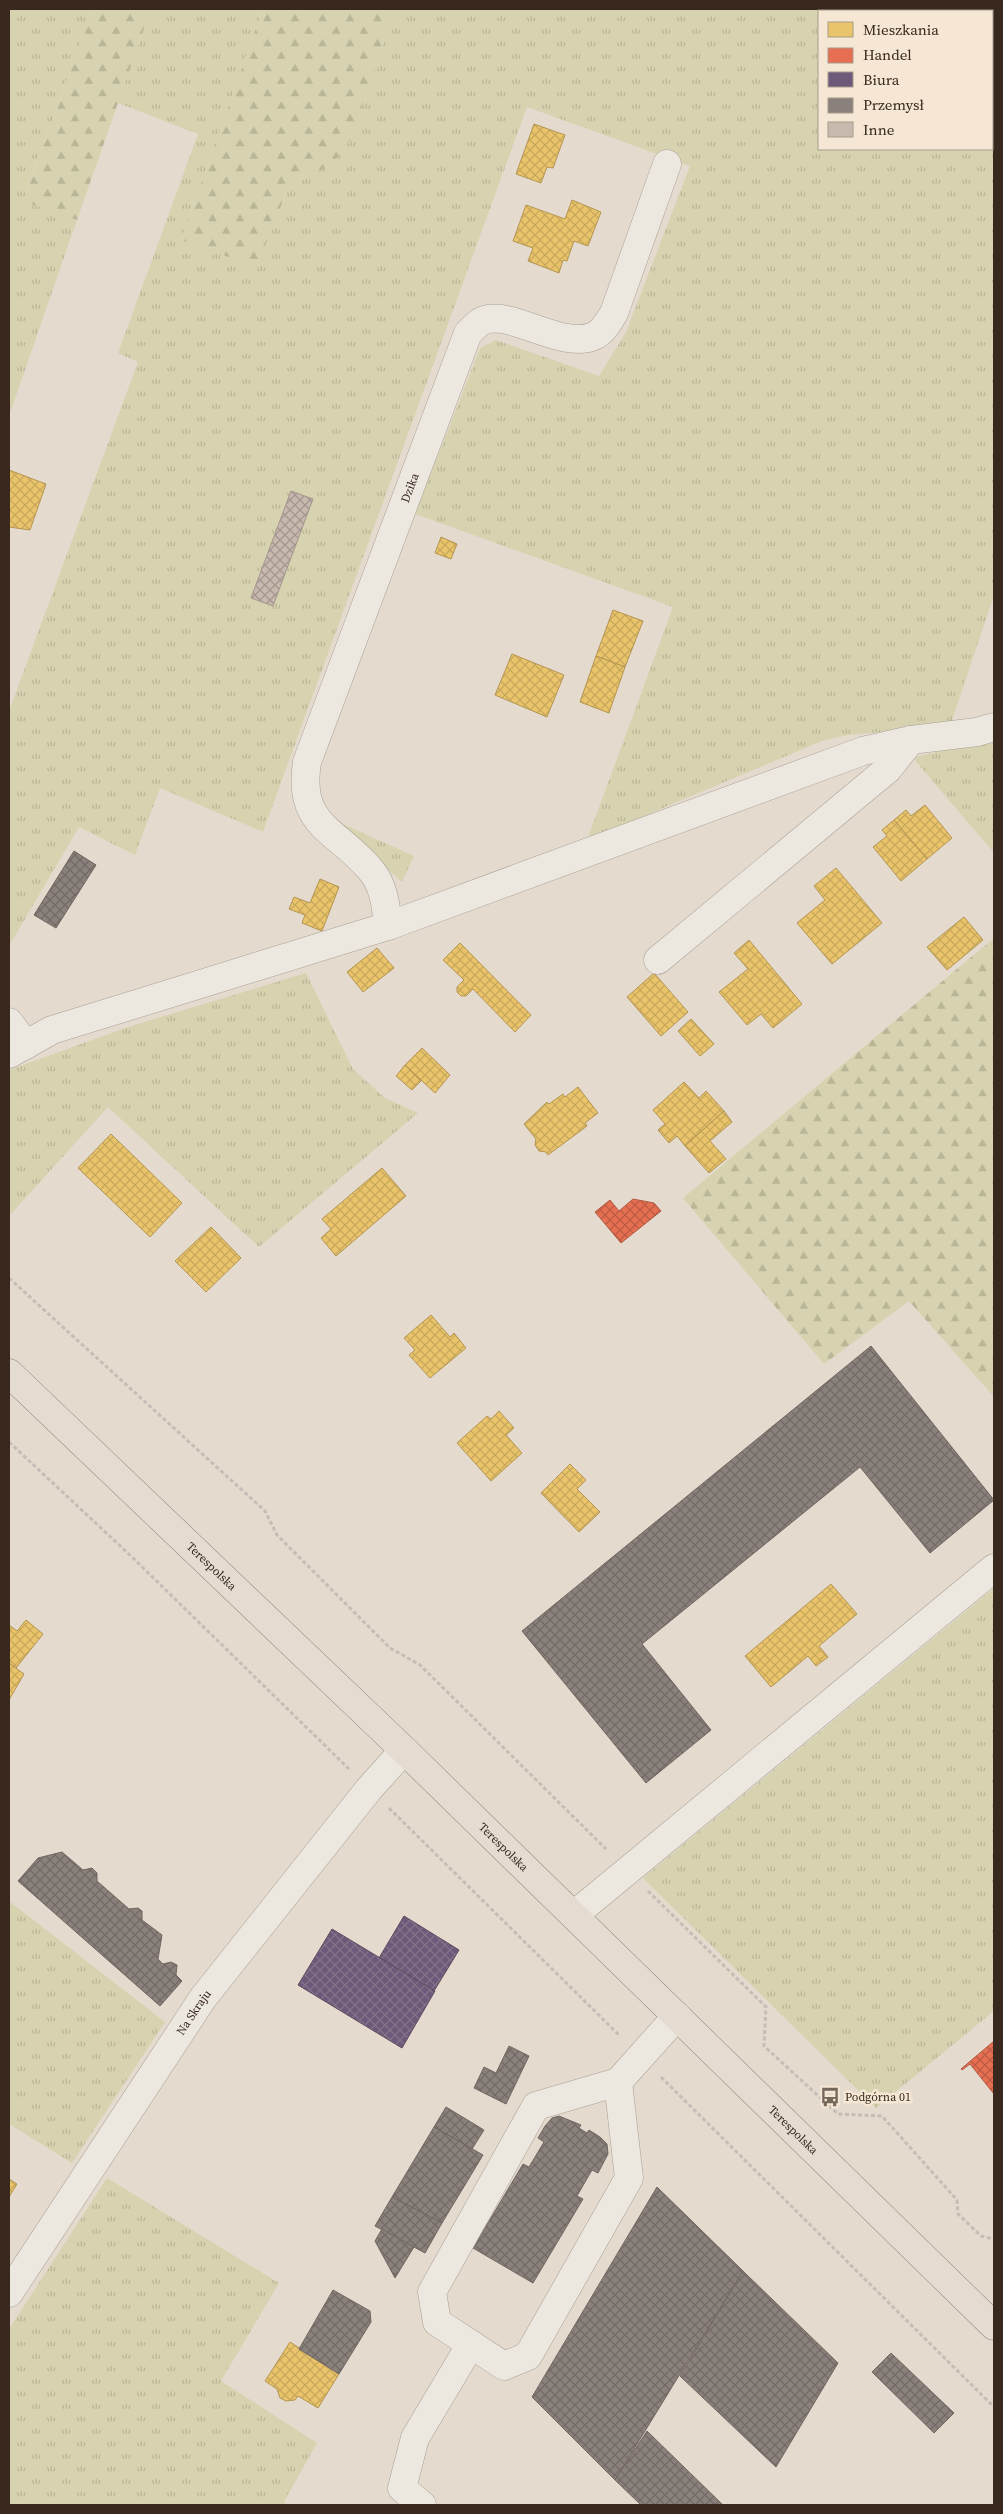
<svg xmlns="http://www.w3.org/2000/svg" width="1003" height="2514" font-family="'Source Serif 4',serif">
<defs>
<pattern id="grass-tufts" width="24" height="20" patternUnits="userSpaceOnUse" patternTransform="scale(1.25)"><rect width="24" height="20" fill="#d7d3b0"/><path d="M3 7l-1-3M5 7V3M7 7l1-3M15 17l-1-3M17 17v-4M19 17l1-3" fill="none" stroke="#b9b597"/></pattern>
<pattern id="forest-firs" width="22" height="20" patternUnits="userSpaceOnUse" patternTransform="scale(1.25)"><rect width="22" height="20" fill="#d7d3b0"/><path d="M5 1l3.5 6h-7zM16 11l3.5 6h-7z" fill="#b9b597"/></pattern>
<pattern id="homes-cross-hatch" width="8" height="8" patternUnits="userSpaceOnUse" patternTransform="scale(1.25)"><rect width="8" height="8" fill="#e9c46a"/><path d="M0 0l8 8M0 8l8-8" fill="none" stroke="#c9a85b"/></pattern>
<pattern id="shops-cross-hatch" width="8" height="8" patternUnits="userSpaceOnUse" patternTransform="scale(1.25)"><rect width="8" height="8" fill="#e76f51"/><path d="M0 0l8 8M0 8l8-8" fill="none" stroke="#bc5b43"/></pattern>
<pattern id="offices-cross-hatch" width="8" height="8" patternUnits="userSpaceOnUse" patternTransform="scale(1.25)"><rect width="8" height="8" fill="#6d597a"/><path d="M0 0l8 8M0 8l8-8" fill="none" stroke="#82728a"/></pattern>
<pattern id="industry-cross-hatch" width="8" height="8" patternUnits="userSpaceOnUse" patternTransform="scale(1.25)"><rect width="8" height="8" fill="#8a817c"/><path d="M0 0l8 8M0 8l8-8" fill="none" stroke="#726a65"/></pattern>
<pattern id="building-cross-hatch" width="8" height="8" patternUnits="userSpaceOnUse" patternTransform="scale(1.25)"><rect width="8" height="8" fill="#c8b9af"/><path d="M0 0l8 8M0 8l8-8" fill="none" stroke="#a3968e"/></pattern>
</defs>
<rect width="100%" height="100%" fill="#e4dbce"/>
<!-- grass -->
<g fill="url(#grass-tufts)" fill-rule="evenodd">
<polygon points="9,9 93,9 23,200 77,220 9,416"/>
<path d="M151 9H263L181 240 257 266 286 193 309 175 331 166 351 139 395 9H994V596L950 726 848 735 822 741 587 840 673 607 415 514 480 348 496 340 599 376 626 332 690 166 527 107 263 832 160 788 135 855 79 827 9 946V711L138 362 118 353 198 134 118 103ZM819 11H992V149H819Z"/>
<polygon points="994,737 994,853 913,758"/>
<polygon points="327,817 414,856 402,882"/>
<polygon points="306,973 353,1069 385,1098 418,1113 259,1247 108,1107 9,1216 9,1070 128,1027"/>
<polygon points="994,1588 994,2011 876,2108 643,1878"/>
<polygon points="9,1901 165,2022 72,2163 9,2124"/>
<polygon points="107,2178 279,2283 221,2381 317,2443 284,2502 288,2505 9,2505 9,2329"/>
</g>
<!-- forest -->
<g fill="url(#forest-firs)">
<polygon points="93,9 151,9 77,220 23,201"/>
<polygon points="263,9 395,9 351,139 331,166 309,175 286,193 257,267 181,240"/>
<polygon points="994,938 994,1397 909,1301 824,1364 683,1198"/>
</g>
<!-- homes -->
<g fill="url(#homes-cross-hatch)" stroke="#b49553">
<polygon points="534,124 565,135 553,168 547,167 541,183 516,174"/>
<polygon points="572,200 601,212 588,246 574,241 567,261 563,260 559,273 528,261 533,248 513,241 526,205 565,219"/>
<polygon points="9,470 46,484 30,530 9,527"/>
<polygon points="441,537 457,544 451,559 435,553"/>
<polygon points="613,610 643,621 625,667 596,656"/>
<polygon points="512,654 564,675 547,717 495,695"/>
<polygon points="596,656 625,667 609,713 580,702"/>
<polygon points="925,805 952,838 927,859 894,820 906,810 911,816"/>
<polygon points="894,820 927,859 901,881 873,847 887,836 882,830"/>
<polygon points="836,868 882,923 832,964 797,923 825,900 814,886"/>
<polygon points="320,879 339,887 322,931 302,923 305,915 289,909 294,897 310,903"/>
<polygon points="964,917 983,940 947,970 927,947"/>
<polygon points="749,940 802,1004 773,1028 761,1014 747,1025 719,992 748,969 734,953"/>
<polygon points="460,943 531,1015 515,1032 473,989 466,996 461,996 457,992 457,987 464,980 443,960"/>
<polygon points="377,948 394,968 363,992 347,972"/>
<polygon points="654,973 688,1012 661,1036 627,997"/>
<polygon points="691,1019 714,1044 700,1056 678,1031"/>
<polygon points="422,1048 450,1075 435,1093 405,1065"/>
<polygon points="405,1065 421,1081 412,1090 396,1076"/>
<polygon points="684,1082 699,1098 706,1091 724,1111 685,1146 677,1136 669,1143 658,1130 665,1124 653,1110"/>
<polygon points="578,1087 598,1113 585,1123 587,1126 548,1155 546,1152 539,1151 535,1145 536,1139 524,1124 547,1102 549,1104 563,1094 565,1097"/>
<polygon points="724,1111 732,1122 710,1141 726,1159 709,1173 685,1146"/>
<polygon points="111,1134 182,1203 150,1237 78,1168"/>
<polygon points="382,1168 406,1196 336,1256 321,1238 331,1229 322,1219"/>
<polygon points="211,1227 241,1258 206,1292 175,1261"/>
<polygon points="431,1315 450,1337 454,1333 466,1348 430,1378 409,1355 415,1350 404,1338"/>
<polygon points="499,1411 514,1428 506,1435 522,1453 491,1481 457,1443 487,1416 491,1419"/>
<polygon points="570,1464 586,1480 577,1489 600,1512 579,1532 541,1493"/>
<polygon points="831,1584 857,1614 819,1646 828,1657 816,1666 808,1656 771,1687 745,1656"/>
<polygon points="26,1620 43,1634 16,1668 9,1663 9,1625 17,1631"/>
<polygon points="9,1663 24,1674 9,1700"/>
<polygon points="9,2179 17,2184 9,2197"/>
<polygon points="290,2342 339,2374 318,2408 298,2396 295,2400 286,2401 280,2398 277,2389 265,2381"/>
</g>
<!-- shops -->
<g fill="url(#shops-cross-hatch)" stroke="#b25a42">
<polygon points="633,1199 654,1203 661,1211 621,1243 595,1212 610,1200 619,1211"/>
<polygon points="994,2041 994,2094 970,2064 962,2070 961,2069"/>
</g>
<!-- offices -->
<g fill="url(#offices-cross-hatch)" stroke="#5d4a5e">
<polygon points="404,1916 459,1950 434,1991 379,1958"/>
<polygon points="332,1929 435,1991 402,2048 298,1985"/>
</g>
<!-- industry -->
<g fill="url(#industry-cross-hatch)" stroke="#716660">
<polygon points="74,851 96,865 56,928 34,915"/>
<polygon points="871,1346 994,1500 930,1553 860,1467 642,1644 711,1730 646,1783 522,1631"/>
<polygon points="62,1852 83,1870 92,1868 97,1873 97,1881 129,1909 138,1908 142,1911 142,1920 162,1935 158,1959 163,1964 171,1962 177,1965 176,1975 182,1981 160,2006 18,1881 38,1858"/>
<polygon points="509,2046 529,2056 506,2104 474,2088 484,2067 496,2073"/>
<polygon points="446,2107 484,2130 472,2149 434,2127"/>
<polygon points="559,2116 581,2125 579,2128 587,2133 589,2130 600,2137 607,2144 608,2154 598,2173 592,2170 577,2196 583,2199 533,2283 473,2248 523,2164 529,2167 544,2142 538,2138 545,2126 552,2118"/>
<polygon points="434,2127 483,2155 442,2223 392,2197"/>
<polygon points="657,2187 743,2271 615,2480 532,2397"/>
<polygon points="392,2197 442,2223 425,2253 375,2226"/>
<polygon points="382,2229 414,2247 395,2278 375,2241"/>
<polygon points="743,2271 838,2363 776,2467 680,2376"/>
<polygon points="333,2290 370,2311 371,2322 339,2374 299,2349"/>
<polygon points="891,2353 954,2413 934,2433 872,2372"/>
<polygon points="647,2431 723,2505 641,2505 615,2480"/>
</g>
<!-- building -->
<polygon fill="url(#building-cross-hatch)" stroke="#a4968d" points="291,491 313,499 273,606 251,598"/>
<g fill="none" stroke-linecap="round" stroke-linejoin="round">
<defs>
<g id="minor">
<path id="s1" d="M388 926C386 906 384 884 369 868 335 829 297 825 307 762L468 333C472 330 476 325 480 322 507 306 561 351 594 336 603 332 609 321 614 313L667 164"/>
<polyline points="658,960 888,769 911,740"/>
<polyline points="9,1022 26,1045"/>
<polyline points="9,1054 52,1030 388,926 863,751 911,740 977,732 994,727"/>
<polyline points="574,1915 994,1568"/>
<polyline points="618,2082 629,2178 528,2356 504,2366 437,2322 432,2292 536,2106 618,2082 677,2016"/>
<path id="s2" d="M9 2293 203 1998 369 1789 404 1750"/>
<polyline points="422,2505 402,2488 415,2438 471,2344"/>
</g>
<g id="major">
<path id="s3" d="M9 1373 404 1750 994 2326"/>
</g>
</defs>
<!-- minor casing -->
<use href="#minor" stroke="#a9a096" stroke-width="29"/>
<!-- major casing -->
<use href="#major" stroke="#8f867e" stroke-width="29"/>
<!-- path -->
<g stroke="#c5beb6" stroke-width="3" stroke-dasharray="4 2.5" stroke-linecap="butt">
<polyline points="9,1278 265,1511 277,1535 390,1648 420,1665 606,1849"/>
<polyline points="9,1442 133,1558 349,1769"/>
<polyline points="389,1808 620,2036"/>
<polyline points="648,1891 766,2007 764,2046 838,2114 882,2116 957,2200 958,2214 981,2236 994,2239"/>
<polyline points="661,2077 994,2407"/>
</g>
<!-- minor -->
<use href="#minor" stroke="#ece7df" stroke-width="28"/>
<!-- major -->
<use href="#major" stroke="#e4dcd1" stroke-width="28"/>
</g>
<!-- icons -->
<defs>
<symbol id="bus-bare" viewBox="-9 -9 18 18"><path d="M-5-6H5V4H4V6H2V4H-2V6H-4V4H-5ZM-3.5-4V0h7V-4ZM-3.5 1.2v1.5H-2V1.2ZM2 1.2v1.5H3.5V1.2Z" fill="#74675c" stroke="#f5e7d3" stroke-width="2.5" paint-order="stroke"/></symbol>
</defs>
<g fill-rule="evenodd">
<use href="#bus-bare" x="816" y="2083" width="28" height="28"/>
</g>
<g text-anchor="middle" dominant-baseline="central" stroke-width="5" stroke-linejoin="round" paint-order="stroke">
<!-- street labels -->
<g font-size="12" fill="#38281e" stroke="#f5e7d3">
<text stroke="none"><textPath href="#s1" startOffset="486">Dzika</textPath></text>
<text stroke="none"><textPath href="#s3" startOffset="280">Terespolska</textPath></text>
<text stroke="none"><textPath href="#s3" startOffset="685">Terespolska</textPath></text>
<text stroke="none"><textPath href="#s2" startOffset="336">Na Skraju</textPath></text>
<text stroke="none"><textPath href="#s3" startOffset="1090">Terespolska</textPath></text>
</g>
<!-- poi labels -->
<g font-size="12" fill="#38281e" stroke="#f5e7d3" text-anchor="start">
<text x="845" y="2097">Podgórna 01</text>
</g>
</g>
<!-- border -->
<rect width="1003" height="2514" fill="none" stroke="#38281e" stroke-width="20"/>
<!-- legend -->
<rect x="818" y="10" width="175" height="140" fill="#f5e7d3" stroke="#a99b8b"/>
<rect x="828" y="22" width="25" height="15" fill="#e9c46a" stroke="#a99b8b"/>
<text x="863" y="35" font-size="15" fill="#38281e">Mieszkania</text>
<rect x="828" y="48" width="25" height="15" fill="#e76f51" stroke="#a99b8b"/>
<text x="863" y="60" font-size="15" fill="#38281e">Handel</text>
<rect x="828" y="72" width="25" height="15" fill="#6d597a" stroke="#a99b8b"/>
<text x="863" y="85" font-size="15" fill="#38281e">Biura</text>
<rect x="828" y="98" width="25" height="15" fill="#8a817c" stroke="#a99b8b"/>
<text x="863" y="110" font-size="15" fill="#38281e">Przemysł</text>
<rect x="828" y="122" width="25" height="15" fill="#c8b9af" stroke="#a99b8b"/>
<text x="863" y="135" font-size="15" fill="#38281e">Inne</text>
</svg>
